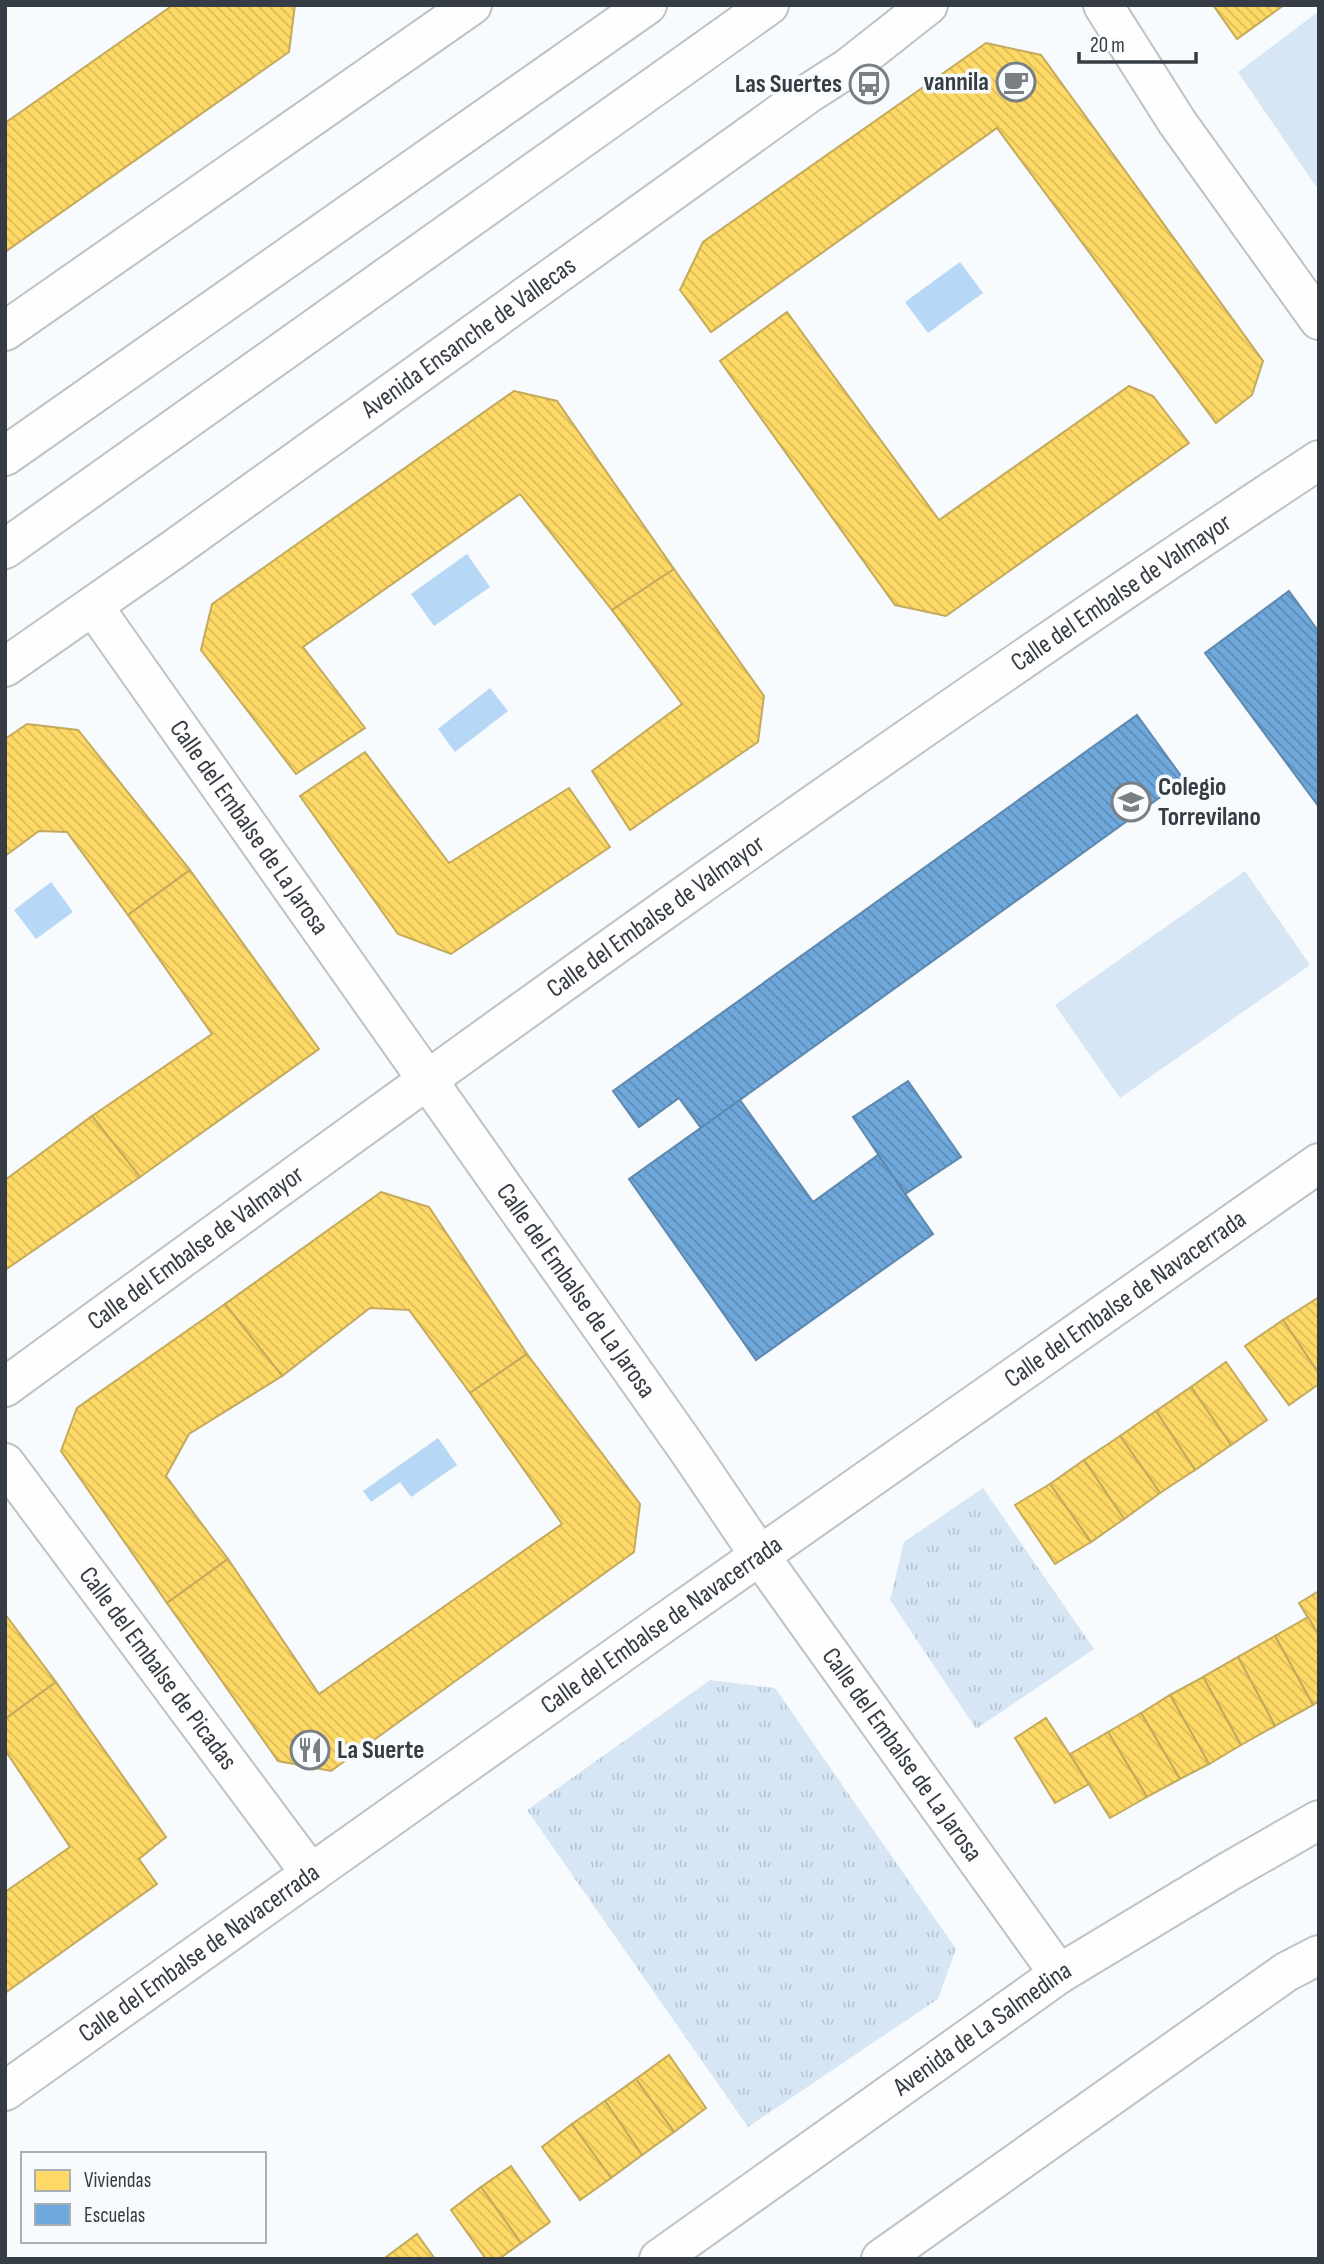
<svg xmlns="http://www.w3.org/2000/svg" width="1324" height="2264" font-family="'Sofia Sans Condensed',sans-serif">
<defs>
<pattern id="grass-tufts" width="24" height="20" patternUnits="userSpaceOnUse" patternTransform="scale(1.75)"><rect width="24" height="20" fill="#d6e6f5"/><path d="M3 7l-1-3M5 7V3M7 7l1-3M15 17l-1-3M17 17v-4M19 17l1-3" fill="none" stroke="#b8c6d3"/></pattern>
<pattern id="homes-back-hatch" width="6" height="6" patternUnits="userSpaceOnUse" patternTransform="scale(1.75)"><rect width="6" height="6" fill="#ffd966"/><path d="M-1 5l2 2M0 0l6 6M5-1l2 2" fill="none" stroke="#dbbb5a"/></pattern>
<pattern id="schools-back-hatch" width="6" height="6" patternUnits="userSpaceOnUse" patternTransform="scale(1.75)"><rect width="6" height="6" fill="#6fa8dc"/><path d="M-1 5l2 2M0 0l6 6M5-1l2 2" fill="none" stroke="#5c8ab4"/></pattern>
</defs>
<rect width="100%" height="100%" fill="#f8fbfd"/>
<!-- grass -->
<g fill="url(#grass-tufts)">
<polygon points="983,1488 1094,1649 976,1729 890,1600 904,1542"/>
<polygon points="710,1680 775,1688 956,1949 938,1999 748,2127 527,1810"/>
</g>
<!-- park -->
<g fill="#d6e6f5">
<polygon points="1319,11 1319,191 1238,72"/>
<polygon points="1245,871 1310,965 1120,1098 1055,1005"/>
</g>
<!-- water -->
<g fill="#b7d7f6">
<polygon points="960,262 983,293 928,333 905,302"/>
<polygon points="467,554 490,587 434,626 411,594"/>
<polygon points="490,688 508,711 455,752 438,729"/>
<polygon points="51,882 73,912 36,939 14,910"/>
<polygon points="438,1438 457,1465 411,1497 400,1482 371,1502 363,1491"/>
</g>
<!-- homes -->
<g fill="url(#homes-back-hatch)" stroke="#c3aa5c" stroke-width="2">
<polygon points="173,5 295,5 289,52 5,252 5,123"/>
<polygon points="1213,5 1284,5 1237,39"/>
<polygon points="986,43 1041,55 1263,361 1252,395 1216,423 997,128 711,332 680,290 703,242"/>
<polygon points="787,312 939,520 1129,386 1153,396 1189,443 946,616 895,605 720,361"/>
<polygon points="514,391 557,401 674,569 612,610 520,494 303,647 365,728 296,774 201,650 212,604"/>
<polygon points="674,569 764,696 758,742 630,830 592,771 682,704 612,610"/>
<polygon points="27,724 78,730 190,870 128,915 67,832 39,831 5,856 5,739"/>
<polygon points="365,752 449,863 569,788 610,847 451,954 398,934 300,796"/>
<polygon points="190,870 319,1049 140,1177 92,1116 212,1034 128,915"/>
<polygon points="92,1116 140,1177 5,1270 5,1180"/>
<polygon points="381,1192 429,1207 527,1354 470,1393 409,1310 370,1308 282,1376 225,1304"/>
<polygon points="1319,1297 1319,1374 1283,1320"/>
<polygon points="225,1304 282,1376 189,1434 166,1476 228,1559 167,1603 61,1451 77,1408"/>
<polygon points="1283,1320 1319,1374 1319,1384 1289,1405 1245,1346"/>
<polygon points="527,1354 640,1504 634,1552 331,1771 278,1761 167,1603 228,1559 319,1694 562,1524 470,1393"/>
<polygon points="1226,1362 1267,1420 1231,1445 1191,1387"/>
<polygon points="1191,1387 1231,1445 1195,1470 1156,1411"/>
<polygon points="1156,1411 1195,1470 1160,1493 1120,1436"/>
<polygon points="1120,1436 1160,1493 1124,1519 1084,1460"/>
<polygon points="1084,1460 1124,1519 1091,1542 1050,1484"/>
<polygon points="1050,1484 1091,1542 1055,1564 1015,1505"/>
<polygon points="1319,1591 1319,1636 1299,1603"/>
<polygon points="5,1614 56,1682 5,1719"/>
<polygon points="1308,1617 1319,1636 1319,1701 1313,1705 1275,1636"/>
<polygon points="1275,1636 1313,1705 1275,1726 1238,1657"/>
<polygon points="1238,1657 1275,1726 1241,1745 1203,1677"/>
<polygon points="1203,1677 1241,1745 1209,1764 1170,1695"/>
<polygon points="56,1682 166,1837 139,1859 157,1884 5,1993 5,1892 70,1847 5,1750 5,1719"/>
<polygon points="1170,1695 1209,1764 1180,1779 1141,1713"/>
<polygon points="1141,1713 1180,1779 1147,1797 1108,1732"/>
<polygon points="1046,1718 1089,1784 1055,1803 1015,1738"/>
<polygon points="1108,1732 1147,1797 1110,1818 1070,1754"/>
<polygon points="669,2055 706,2108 674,2132 636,2079"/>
<polygon points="636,2079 674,2132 642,2155 605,2101"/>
<polygon points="605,2101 642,2155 611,2178 572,2124"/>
<polygon points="572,2124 611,2178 580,2200 542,2147"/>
<polygon points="511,2166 550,2222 521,2243 481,2187"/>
<polygon points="481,2187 521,2243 499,2259 486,2259 451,2210"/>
<polygon points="417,2234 435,2259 388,2259 386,2257"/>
</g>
<!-- schools -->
<g fill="url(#schools-back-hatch)" stroke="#5e88ae" stroke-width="2">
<polygon points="1289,591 1319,632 1319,807 1205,653"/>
<polygon points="1137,715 1184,780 701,1128 679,1098 639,1127 613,1091"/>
<polygon points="908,1081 961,1157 905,1194 853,1117"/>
<polygon points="740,1100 813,1202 878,1155 933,1234 756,1360 629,1179"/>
</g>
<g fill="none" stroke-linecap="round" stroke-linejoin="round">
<defs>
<g id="minor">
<polyline points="1103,5 1177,122 1319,320"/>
<polyline points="5,331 472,5"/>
<path id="s1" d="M93 606 689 1451 760 1556 1059 1974"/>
<path id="s2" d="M5 667 170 552 809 93 848 68 928 5"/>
<path id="s3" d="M5 1387C438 1071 871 755 1319 460"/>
<path id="s4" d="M5 1463 311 1874"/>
<path id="s5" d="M5 2091 658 1627 1319 1163"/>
<path id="s6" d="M659 2259 1059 1974 1228 1872 1319 1820"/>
<polyline points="881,2259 1286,1972 1319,1955"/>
</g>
<g id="major">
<polyline points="5,456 647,5"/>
<polyline points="5,549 769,5"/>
</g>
</defs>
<!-- minor casing -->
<use href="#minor" stroke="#bdc2c5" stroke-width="42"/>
<!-- major casing -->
<use href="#major" stroke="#bdc2c5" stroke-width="42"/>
<!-- minor -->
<use href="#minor" stroke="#fefeff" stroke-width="38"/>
<!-- major -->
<use href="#major" stroke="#fefeff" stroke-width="38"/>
</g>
<!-- icons -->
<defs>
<symbol id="cafe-ring" viewBox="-11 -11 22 22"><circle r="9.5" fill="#f7fbfe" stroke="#7a7f84" stroke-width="1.5"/><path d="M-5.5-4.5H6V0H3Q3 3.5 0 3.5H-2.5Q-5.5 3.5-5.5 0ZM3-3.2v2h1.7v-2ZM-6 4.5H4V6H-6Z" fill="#7a7f84"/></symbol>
<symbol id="bus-ring" viewBox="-11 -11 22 22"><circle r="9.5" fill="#f7fbfe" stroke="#7a7f84" stroke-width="1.5"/><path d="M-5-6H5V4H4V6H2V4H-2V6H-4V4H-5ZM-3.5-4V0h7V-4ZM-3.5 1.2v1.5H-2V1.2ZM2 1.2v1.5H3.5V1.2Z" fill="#7a7f84"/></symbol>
<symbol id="school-ring" viewBox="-11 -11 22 22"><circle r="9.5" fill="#f7fbfe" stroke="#7a7f84" stroke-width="1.5"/><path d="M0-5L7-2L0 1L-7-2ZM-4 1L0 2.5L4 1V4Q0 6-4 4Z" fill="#7a7f84"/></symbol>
<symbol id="restaurant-ring" viewBox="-11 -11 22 22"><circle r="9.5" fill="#f7fbfe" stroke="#7a7f84" stroke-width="1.5"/><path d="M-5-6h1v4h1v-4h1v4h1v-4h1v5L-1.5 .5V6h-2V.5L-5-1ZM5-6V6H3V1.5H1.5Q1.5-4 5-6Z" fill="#7a7f84"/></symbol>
</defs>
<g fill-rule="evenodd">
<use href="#cafe-ring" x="994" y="60" width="44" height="44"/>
<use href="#bus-ring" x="847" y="62" width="44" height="44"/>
<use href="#school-ring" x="1109" y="780" width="44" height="44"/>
<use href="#restaurant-ring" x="288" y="1728" width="44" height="44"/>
</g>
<g text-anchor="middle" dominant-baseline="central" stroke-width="7" stroke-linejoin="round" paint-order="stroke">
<!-- poi labels -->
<g font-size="26" font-weight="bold" fill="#363c43" stroke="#f7fbfe" text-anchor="end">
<text x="989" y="82">vannila</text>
<text x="842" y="84">Las Suertes</text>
<text x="1158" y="787" text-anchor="start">Colegio<tspan x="1158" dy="30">Torrevilano</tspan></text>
<text x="337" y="1750" text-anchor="start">La Suerte</text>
</g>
<!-- street labels -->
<g font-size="26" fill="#363c43" stroke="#f7fbfe">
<text stroke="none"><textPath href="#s2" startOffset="569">Avenida Ensanche de Vallecas</textPath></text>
<text stroke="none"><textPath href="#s3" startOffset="1370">Calle del Embalse de Valmayor</textPath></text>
<text stroke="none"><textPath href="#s1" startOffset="271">Calle del Embalse de La Jarosa</textPath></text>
<text stroke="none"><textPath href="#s3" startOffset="803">Calle del Embalse de Valmayor</textPath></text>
<text stroke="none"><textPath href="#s3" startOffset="236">Calle del Embalse de Valmayor</textPath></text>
<text stroke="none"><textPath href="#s1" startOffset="838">Calle del Embalse de La Jarosa</textPath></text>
<text stroke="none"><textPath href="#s5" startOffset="1372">Calle del Embalse de Navacerrada</textPath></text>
<text stroke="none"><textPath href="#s5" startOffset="805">Calle del Embalse de Navacerrada</textPath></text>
<text stroke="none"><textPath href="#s4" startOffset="256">Calle del Embalse de Picadas</textPath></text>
<text stroke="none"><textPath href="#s1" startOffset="1405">Calle del Embalse de La Jarosa</textPath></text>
<text stroke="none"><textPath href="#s5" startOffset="238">Calle del Embalse de Navacerrada</textPath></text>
<text stroke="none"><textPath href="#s6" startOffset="397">Avenida de La Salmedina</textPath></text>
</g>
</g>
<!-- border -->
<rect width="1324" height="2264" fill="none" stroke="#363c43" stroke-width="14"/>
<!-- legend -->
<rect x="21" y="2152" width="245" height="91" fill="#f7fbfe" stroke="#aaafb3" stroke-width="2"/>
<rect x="35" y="2170" width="35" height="21" fill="#ffd966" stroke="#aaafb3" stroke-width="2"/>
<text x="84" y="2187" font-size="21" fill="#363c43">Viviendas</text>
<rect x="35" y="2204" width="35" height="21" fill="#6fa8dc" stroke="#aaafb3" stroke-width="2"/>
<text x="84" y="2222" font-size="21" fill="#363c43">Escuelas</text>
<!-- scale -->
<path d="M1079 52v10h117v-10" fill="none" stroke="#363c43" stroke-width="3.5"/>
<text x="1090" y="52" font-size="21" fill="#363c43" stroke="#f7fbfe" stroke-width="5" paint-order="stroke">20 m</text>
</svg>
